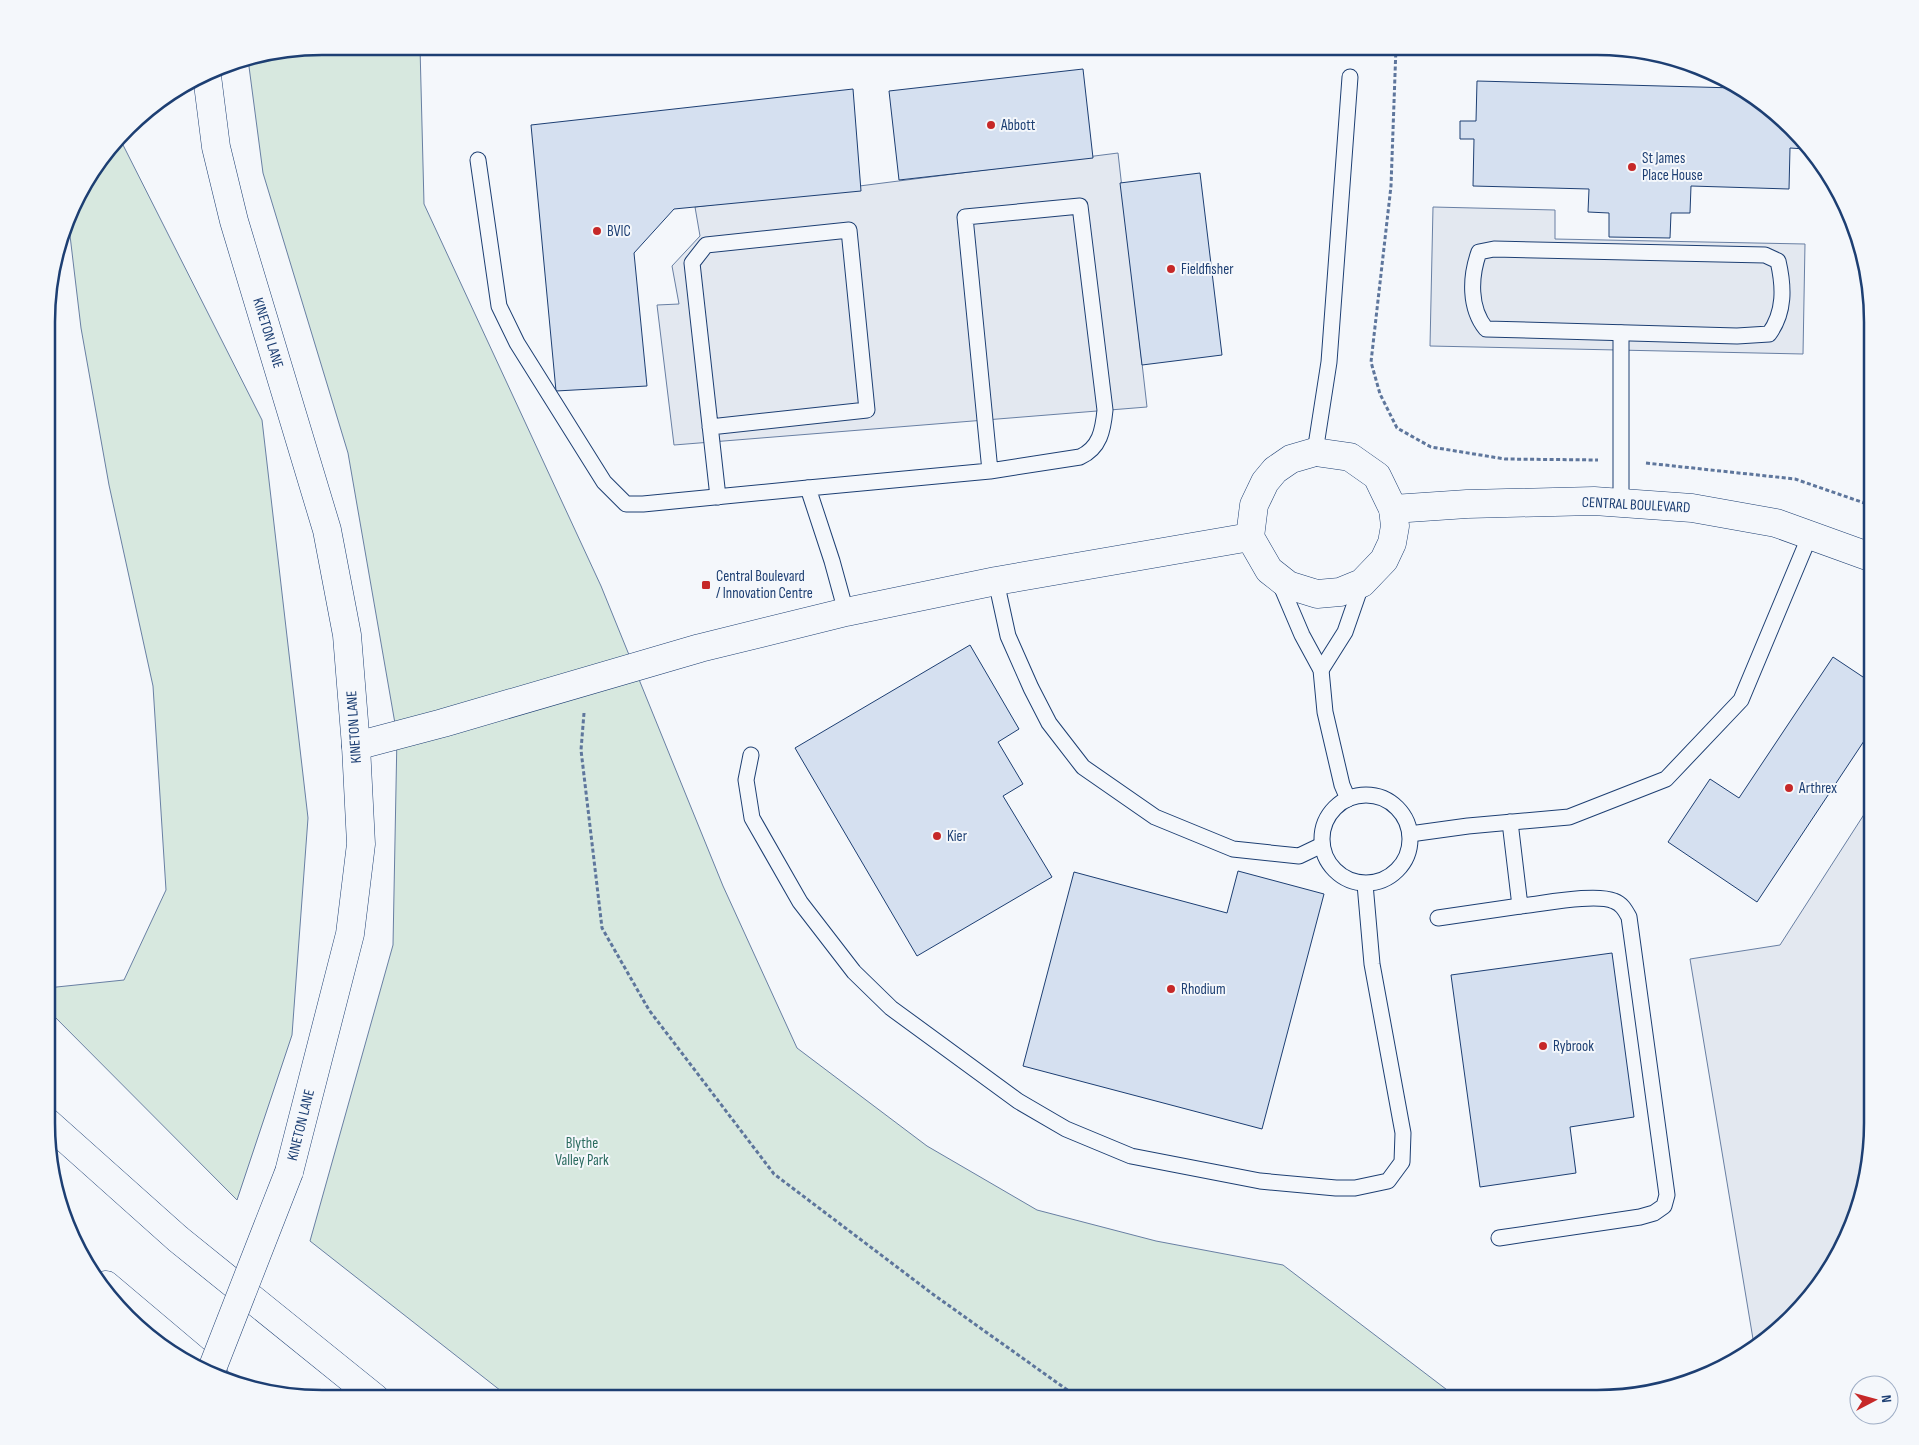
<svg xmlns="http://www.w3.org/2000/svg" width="1919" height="1445" font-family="'Sofia Sans Condensed',sans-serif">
<rect width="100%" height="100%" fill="#f4f7fb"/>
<!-- green -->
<g fill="#d7e8df" stroke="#687fa3">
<polygon points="322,46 427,46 420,47 424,204 601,586 723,886 797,1048 927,1146 1037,1210 1156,1241 1283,1265 1459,1399 510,1398 310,1241 393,945 397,735 348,453 263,173 248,59"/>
<polygon points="120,139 262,420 308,818 292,1035 237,1200 47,1009 47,988 124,980 166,890 153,686 109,485 81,328 69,227 83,184"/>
</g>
<!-- parking -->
<g fill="#e3e8f0" stroke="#687fa3">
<polygon points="1118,153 1147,407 674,445 657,305 679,304 672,266 700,236 695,207"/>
<polygon points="1433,207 1555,210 1555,239 1805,244 1803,354 1430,346"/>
<polygon points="1872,802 1872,1141 1852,1228 1805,1305 1757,1341 1753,1339 1690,959 1780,945"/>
</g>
<!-- building -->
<g fill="#d5e0f0" stroke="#1d3f73">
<polygon points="1083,69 1093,158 899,180 889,91"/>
<polygon points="1477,81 1735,88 1779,114 1805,149 1790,148 1789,189 1691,186 1690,213 1671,213 1670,238 1609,237 1609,213 1588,212 1589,189 1473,186 1474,139 1460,139 1460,121 1476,121"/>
<polygon points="853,89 861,191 674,209 634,253 647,386 556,391 531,125"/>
<polygon points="1200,173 1222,355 1142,365 1120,183"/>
<polygon points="970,645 1019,729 998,742 1023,784 1003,796 1052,877 917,956 795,748"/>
<polygon points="1833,657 1872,683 1872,729 1757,902 1668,842 1710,779 1739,798"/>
<polygon points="1238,871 1324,894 1262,1129 1023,1066 1074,872 1227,913"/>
<polygon points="1612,953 1634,1117 1570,1127 1576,1173 1480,1187 1451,975"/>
</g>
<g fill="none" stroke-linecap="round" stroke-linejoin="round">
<defs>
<g id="service">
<polyline points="478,160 499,306 517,343 604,482 626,504 643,504 808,488"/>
<path d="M1494 249 1765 255 1778 261C1784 287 1785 312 1769 334L1737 336 1486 329C1469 308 1470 277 1479 252Z"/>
<polyline points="1621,333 1621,503"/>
<polyline points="710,427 867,410 849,230 706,245 692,263 718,497"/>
<polyline points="1315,452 1329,362 1350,77"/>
<polyline points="996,581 1008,636 1031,688 1049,723 1083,767 1155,817 1233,849 1299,856 1322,845"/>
<polyline points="1279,581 1302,635 1321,670 1325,712 1342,785 1348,799"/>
<path d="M846 612 832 561 808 488 990 471 1080 457C1100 448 1103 430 1105 410L1080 206 965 217 990 471"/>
<polyline points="1321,670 1345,632 1362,583"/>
<polyline points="751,755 746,780 752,818 800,902 854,972 891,1008 1018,1101 1066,1129 1131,1156 1260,1181 1336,1188 1355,1188 1388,1181 1402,1162 1403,1133 1372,964 1365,884"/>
<circle cx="1366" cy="839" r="44"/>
<polyline points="1410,834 1468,826 1569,817 1666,779 1741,700 1810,535"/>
<polyline points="1438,918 1520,906"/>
<path d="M1499 1238 1640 1217 1654 1213 1664 1206 1667 1195 1629 917C1625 910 1622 904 1614 901 1595 893 1542 904 1520 906L1510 822"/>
</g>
<g id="minor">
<polygon points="1315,452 1350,457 1377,476 1393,509 1395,526 1392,543 1384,560 1362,583 1340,592 1317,594 1288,585 1269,570 1250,537 1254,505 1265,482 1275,470 1291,459"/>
<polyline points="1393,509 1467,504 1594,501 1692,508 1776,523 1873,558"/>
<polyline points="356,746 443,723 700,648 846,612 996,581 1250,537"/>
</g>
<polyline id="tertiary" points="207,76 216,147 234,221 327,530 347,635 356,746 361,844 350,934 289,1172"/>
<g id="motorway">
<polyline points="47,1122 178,1239 375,1398"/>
<polyline points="106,1285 215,1377"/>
</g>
</defs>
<!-- service casing -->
<use href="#service" stroke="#1d3f73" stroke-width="17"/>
<!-- minor casing -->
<use href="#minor" stroke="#1d3f73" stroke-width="29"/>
<!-- tertiary casing -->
<use href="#tertiary" stroke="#1d3f73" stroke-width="29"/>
<!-- motorway casing -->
<use href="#motorway" stroke="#1d3f73" stroke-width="29"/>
<!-- path -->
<g stroke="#5e769c" stroke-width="3" stroke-dasharray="4 2.5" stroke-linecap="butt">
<polyline points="1396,47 1391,186 1371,362 1380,394 1397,428 1431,447 1505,459 1598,460"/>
<polyline points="1646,463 1795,479 1873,506"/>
<polyline points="584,713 581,750 602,928 649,1010 774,1174 934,1295 1080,1399"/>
</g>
<!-- service -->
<use href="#service" stroke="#f4f7fb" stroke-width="15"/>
<!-- minor -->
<use href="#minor" stroke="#f4f7fb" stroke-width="28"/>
<!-- tertiary -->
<use href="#tertiary" stroke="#f4f7fb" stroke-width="28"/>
<!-- motorway -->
<use href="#motorway" stroke="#f4f7fb" stroke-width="28"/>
<defs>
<polyline id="tertiary-bridge" points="210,1374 289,1172"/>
</defs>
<!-- tertiary-bridge casing -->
<use href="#tertiary-bridge" stroke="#1d3f73" stroke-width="29" stroke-linecap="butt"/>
<!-- tertiary-bridge -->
<use href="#tertiary-bridge" stroke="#f4f7fb" stroke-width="28"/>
</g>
<!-- markers -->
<g fill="#c62828" stroke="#f4f7fb" stroke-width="2">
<circle cx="991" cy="125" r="5"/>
<circle cx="1632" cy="167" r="5"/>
<circle cx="597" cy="231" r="5"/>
<circle cx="1171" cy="269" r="5"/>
<rect x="701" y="580" width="10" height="10" rx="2.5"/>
<circle cx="1789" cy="788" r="5"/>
<circle cx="937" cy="836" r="5"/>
<circle cx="1171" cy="989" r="5"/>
<circle cx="1543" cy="1046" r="5"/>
</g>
<g text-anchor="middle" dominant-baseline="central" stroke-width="4" stroke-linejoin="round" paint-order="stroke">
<!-- poi labels -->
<g font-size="15" fill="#1d3f73" stroke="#f4f7fb" text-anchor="start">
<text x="1001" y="125">Abbott</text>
<text x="1642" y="158">St James<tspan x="1642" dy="17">Place House</tspan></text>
<text x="607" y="231">BVIC</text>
<text x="1181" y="269">Fieldfisher</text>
<text x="716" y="576">Central Boulevard<tspan x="716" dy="17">/ Innovation Centre</tspan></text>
<text x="1799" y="788">Arthrex</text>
<text x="947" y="836">Kier</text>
<text x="1181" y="989">Rhodium</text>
<text x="1553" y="1046">Rybrook</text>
</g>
<!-- street labels -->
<g font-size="15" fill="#1d3f73" stroke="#f4f7fb">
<text transform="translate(268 333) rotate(73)">KINETON LANE</text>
<text transform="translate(1636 505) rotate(3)">CENTRAL BOULEVARD</text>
<text transform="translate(354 727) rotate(-94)">KINETON LANE</text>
<text transform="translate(301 1125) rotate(-76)">KINETON LANE</text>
</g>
<!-- park labels -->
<g font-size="15" fill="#2c6c60" stroke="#f4f7fb">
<text x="582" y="1143">Blythe<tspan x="582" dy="17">Valley Park</tspan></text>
</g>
</g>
<!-- crop -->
<path d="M0 0H1919V1445H0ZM322 55H1597A267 267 0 0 1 1864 322V1123A267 267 0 0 1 1597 1390H322A267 267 0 0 1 55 1123V322A267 267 0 0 1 322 55Z" fill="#f4f7fb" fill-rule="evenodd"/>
<path fill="none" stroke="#1d3f73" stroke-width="2.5" d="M322 55H1597A267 267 0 0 1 1864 322V1123A267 267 0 0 1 1597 1390H322A267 267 0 0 1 55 1123V322A267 267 0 0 1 322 55Z"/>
<!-- north arrow -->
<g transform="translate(1874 1400) rotate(84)"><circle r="24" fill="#f4f7fb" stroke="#9eadc5"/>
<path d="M0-4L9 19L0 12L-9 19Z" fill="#c62828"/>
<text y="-8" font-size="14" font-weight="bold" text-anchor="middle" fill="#1d3f73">N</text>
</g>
</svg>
